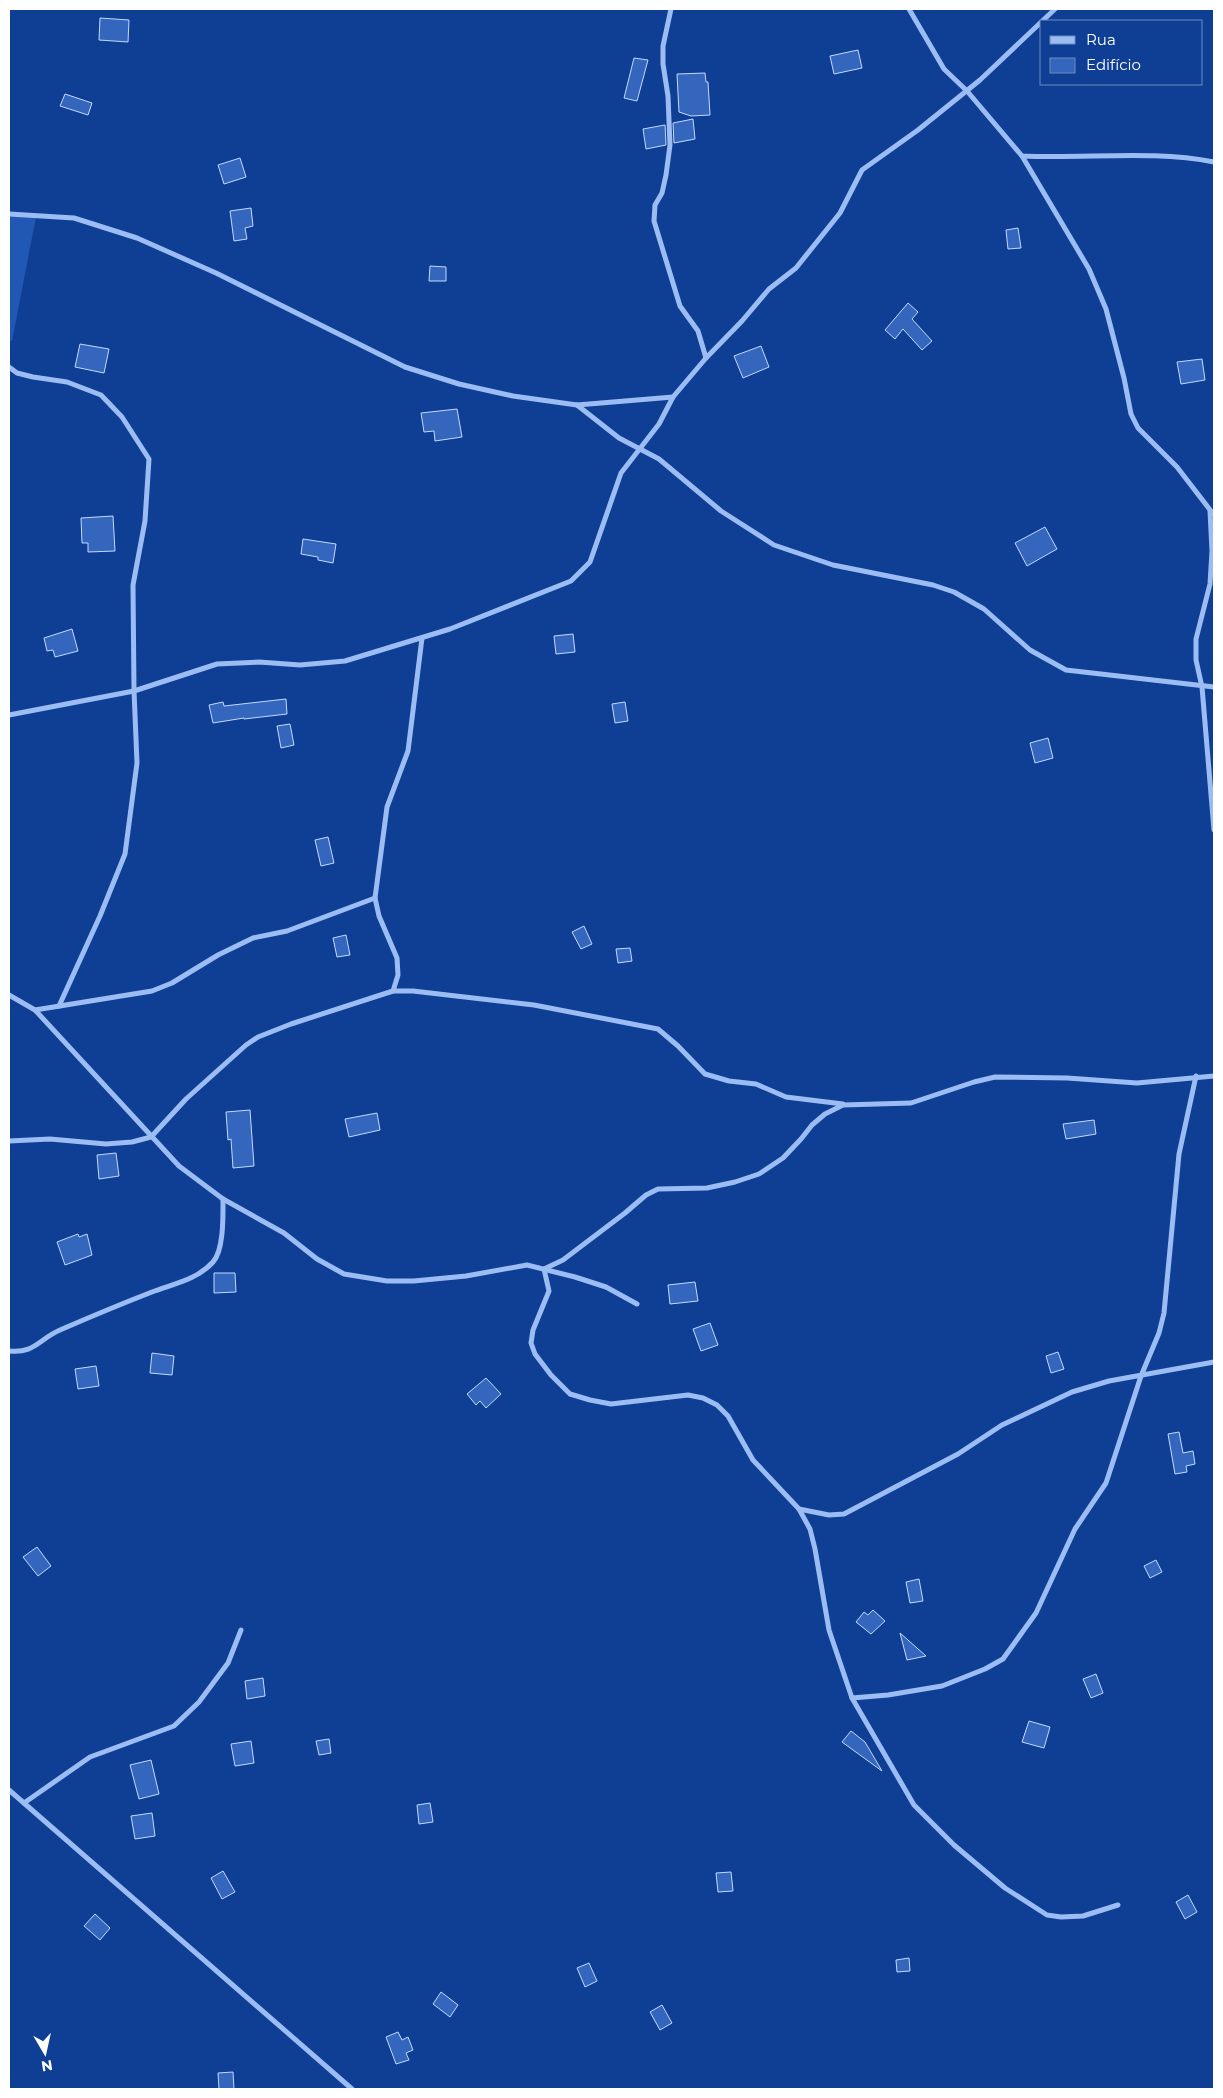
<svg xmlns="http://www.w3.org/2000/svg" width="1223" height="2098" font-family="Montserrat,sans-serif">
<rect width="100%" height="100%" fill="#0f3f94"/>
<!-- green -->
<polygon fill="#2058b4" points="9,212 36,217 12,341 9,340"/>
<!-- building -->
<g fill="#3366bc" stroke="#c4dafe">
<polygon points="100,18 129,20 128,42 99,40"/>
<polygon points="858,50 862,68 834,74 830,56"/>
<polygon points="634,58 648,60 637,101 624,98"/>
<polygon points="705,73 706,82 708,82 710,115 691,116 679,112 677,74"/>
<polygon points="65,94 92,103 88,115 60,106"/>
<polygon points="693,119 695,139 674,143 673,123"/>
<polygon points="665,125 666,145 646,149 643,129"/>
<polygon points="240,158 246,177 224,184 218,165"/>
<polygon points="251,208 253,226 245,228 247,239 234,241 230,211"/>
<polygon points="1018,228 1021,248 1008,249 1006,230"/>
<polygon points="430,266 446,267 446,281 429,281"/>
<polygon points="908,303 918,312 912,319 932,341 922,350 903,329 895,339 885,330"/>
<polygon points="80,344 109,349 104,373 75,367"/>
<polygon points="761,346 769,367 743,378 734,356"/>
<polygon points="1202,359 1205,380 1181,384 1177,362"/>
<polygon points="457,409 462,437 435,441 434,431 424,432 421,413"/>
<polygon points="113,516 115,551 88,552 88,543 82,543 81,518"/>
<polygon points="1045,527 1057,549 1027,566 1015,543"/>
<polygon points="303,539 336,544 333,563 318,560 318,557 301,554"/>
<polygon points="72,629 78,651 55,657 53,650 47,651 44,638"/>
<polygon points="573,634 575,652 556,654 554,636"/>
<polygon points="286,699 287,714 244,719 244,718 213,723 209,705 223,702 224,706"/>
<polygon points="625,702 628,721 615,723 612,704"/>
<polygon points="290,724 294,745 281,748 277,726"/>
<polygon points="1048,738 1053,758 1035,763 1030,743"/>
<polygon points="328,837 334,863 321,866 315,840"/>
<polygon points="584,926 592,944 581,949 572,932"/>
<polygon points="346,935 350,955 337,957 333,938"/>
<polygon points="630,948 632,961 618,963 616,949"/>
<polygon points="250,1110 254,1166 233,1168 231,1139 228,1140 226,1112"/>
<polygon points="377,1113 380,1130 349,1137 345,1119"/>
<polygon points="1094,1120 1096,1134 1066,1139 1063,1124"/>
<polygon points="116,1153 119,1176 99,1179 97,1155"/>
<polygon points="78,1234 79,1237 87,1234 92,1255 65,1265 57,1242"/>
<polygon points="214,1273 235,1273 236,1292 214,1293"/>
<polygon points="695,1282 698,1301 670,1304 668,1285"/>
<polygon points="710,1323 718,1345 701,1351 693,1329"/>
<polygon points="1058,1352 1064,1369 1051,1373 1046,1356"/>
<polygon points="152,1353 174,1356 172,1375 150,1373"/>
<polygon points="96,1366 99,1386 78,1389 75,1369"/>
<polygon points="486,1378 501,1394 486,1408 480,1401 476,1405 467,1394"/>
<polygon points="1179,1432 1183,1453 1193,1451 1195,1464 1186,1466 1187,1472 1175,1474 1168,1434"/>
<polygon points="37,1547 51,1566 38,1576 23,1557"/>
<polygon points="1156,1560 1162,1572 1150,1578 1144,1566"/>
<polygon points="919,1579 923,1601 910,1603 906,1582"/>
<polygon points="873,1610 885,1621 871,1634 856,1622 864,1612 868,1615"/>
<polygon points="900,1633 926,1656 907,1660"/>
<polygon points="1096,1674 1103,1693 1091,1698 1083,1679"/>
<polygon points="263,1678 265,1696 247,1699 245,1681"/>
<polygon points="1029,1721 1050,1727 1044,1748 1022,1742"/>
<polygon points="851,1731 865,1742 882,1771 842,1742"/>
<polygon points="329,1739 331,1753 319,1755 316,1741"/>
<polygon points="251,1741 254,1763 235,1766 231,1744"/>
<polygon points="151,1760 159,1794 139,1799 130,1765"/>
<polygon points="430,1803 433,1822 419,1824 417,1805"/>
<polygon points="152,1813 155,1836 135,1839 131,1816"/>
<polygon points="223,1871 235,1892 222,1899 211,1878"/>
<polygon points="731,1872 733,1891 718,1892 716,1873"/>
<polygon points="1188,1895 1197,1912 1185,1919 1176,1902"/>
<polygon points="95,1914 110,1928 100,1940 84,1926"/>
<polygon points="909,1958 910,1971 897,1972 896,1960"/>
<polygon points="589,1963 597,1981 585,1987 577,1968"/>
<polygon points="441,1992 458,2005 450,2017 433,2004"/>
<polygon points="662,2005 672,2023 660,2030 650,2012"/>
<polygon points="398,2032 402,2040 408,2037 413,2050 406,2053 409,2060 396,2064 386,2037"/>
<polygon points="233,2072 234,2089 219,2089 218,2073"/>
</g>
<g fill="none" stroke-linecap="round" stroke-linejoin="round">
<!-- street -->
<g stroke="#9cbdf4" stroke-width="5">
<polyline points="671,9 663,46 663,64 668,96 670,145 666,175 662,193 655,205 654,221 680,306 698,331 706,358"/>
<path d="M909 9 944 69 967 91 1022 156C1085 159 1153 150 1214 162"/>
<polyline points="1022,156 1089,269 1106,309 1124,378 1131,414 1138,428 1177,467 1214,515"/>
<polyline points="9,214 74,218 137,238 216,273 405,367 459,384 513,396 577,405 673,397"/>
<polyline points="9,367 17,373 33,377 67,382 101,395 122,417 149,459 145,521 133,585 134,691 137,763 125,854 100,916 59,1006"/>
<polyline points="577,405 619,438 659,459 721,511 774,545 833,565 933,585 954,592 984,609 1030,650 1066,670 1214,687"/>
<polyline points="1210,511 1212,551 1210,584 1196,639 1196,660 1202,687 1214,830"/>
<polyline points="9,715 134,691 217,664 259,662 300,665 345,661 450,629 571,581 590,562 621,473 659,424 673,397 706,358 742,321 769,289 796,268 840,213 862,170 918,130 980,80 1055,9"/>
<polyline points="393,991 398,975 397,958 379,916 375,898 387,807 408,751 422,638"/>
<polyline points="9,995 35,1010 179,1166 223,1199 284,1233 317,1259 344,1274 387,1281 414,1281 466,1276 527,1265 575,1277 606,1287 637,1304"/>
<polyline points="35,1010 152,991 172,983 218,955 253,938 287,931 375,898"/>
<polyline points="9,1141 50,1139 106,1144 132,1142 151,1137 186,1099 246,1045 258,1037 291,1024 393,991 413,991 534,1005 658,1029 678,1046 705,1074 729,1081 756,1084 786,1097 843,1104"/>
<path d="M9 1351C34 1354 39 1339 60 1330 90 1317 121 1304 152 1292 173 1284 197 1280 213 1262 224 1250 223 1215 223 1199"/>
<polyline points="799,1509 829,1515 844,1514 958,1454 1002,1425 1072,1392 1109,1381 1214,1362"/>
<polyline points="852,1698 888,1695 942,1686 985,1669 1003,1659 1036,1613 1075,1529 1106,1483 1141,1376 1159,1333 1164,1313 1179,1154 1196,1076"/>
<polyline points="9,1790 352,2089"/>
<polyline points="24,1803 90,1757 174,1726 199,1702 228,1663 241,1630"/>
<polyline points="1118,1905 1083,1916 1061,1917 1047,1915 1005,1888 954,1845 914,1805 852,1698 829,1630 815,1549 810,1529 799,1509 753,1460 728,1416 717,1405 703,1398 688,1395 611,1404 590,1400 570,1394 551,1375 535,1354 531,1343 533,1330 549,1291 544,1269 563,1260 625,1213 646,1195 658,1189 707,1188 735,1182 759,1174 783,1158 801,1139 812,1125 825,1114 843,1105 911,1103 974,1082 995,1077 1067,1078 1137,1083 1214,1076"/>
</g>
</g>
<!-- border -->
<rect width="1223" height="2098" fill="none" stroke="#ffffff" stroke-width="20"/>
<!-- legend -->
<rect x="1040" y="20" width="162" height="65" fill="#0f3f94" stroke="#6f8cbf"/>
<rect x="1050" y="36" width="25" height="8" fill="#9cbdf4" stroke="#6f8cbf"/>
<text x="1086" y="45" font-size="15" fill="#ffffff">Rua</text>
<rect x="1050" y="58" width="25" height="15" fill="#3366bc" stroke="#6f8cbf"/>
<text x="1086" y="70" font-size="15" fill="#ffffff">Edifício</text>
<!-- north arrow -->
<g transform="translate(45 2053) rotate(171)" stroke="#0f3f94" stroke-width="4" paint-order="stroke">
<path d="M0-4L9 19L0 12L-9 19Z" fill="#ffffff"/>
<text y="-8" font-size="14" font-weight="bold" text-anchor="middle" fill="#ffffff">N</text>
</g>
</svg>
